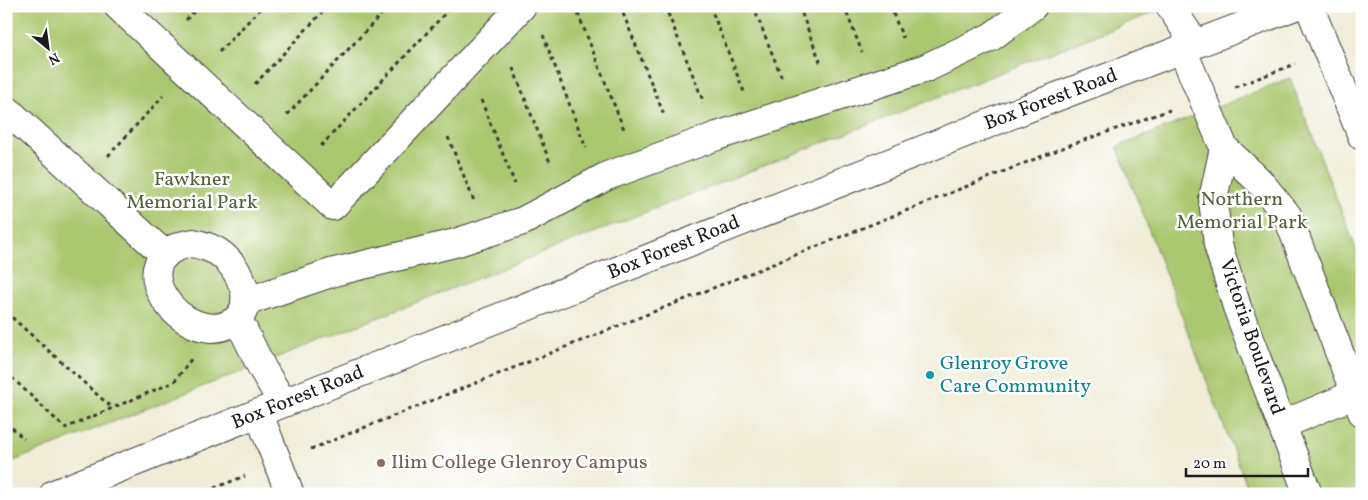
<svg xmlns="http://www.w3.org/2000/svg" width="1368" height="500" font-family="Vollkorn,serif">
<rect width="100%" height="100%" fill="#fff"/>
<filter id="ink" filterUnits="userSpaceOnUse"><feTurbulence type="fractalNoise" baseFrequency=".02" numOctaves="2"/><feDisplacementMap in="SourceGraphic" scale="10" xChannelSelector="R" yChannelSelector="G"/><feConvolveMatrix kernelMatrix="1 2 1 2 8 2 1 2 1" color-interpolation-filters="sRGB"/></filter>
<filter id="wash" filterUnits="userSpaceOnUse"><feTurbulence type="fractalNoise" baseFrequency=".0096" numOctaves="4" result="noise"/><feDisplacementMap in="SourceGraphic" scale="20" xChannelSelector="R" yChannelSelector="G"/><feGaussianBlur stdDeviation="1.12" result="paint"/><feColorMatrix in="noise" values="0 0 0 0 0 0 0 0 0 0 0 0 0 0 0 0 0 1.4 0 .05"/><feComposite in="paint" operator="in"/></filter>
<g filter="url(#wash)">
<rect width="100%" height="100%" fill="#f0ecd7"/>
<!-- green -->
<g fill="#aac86f" stroke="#637246">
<polygon points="6,6 1170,6 6,464"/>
<polygon points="1290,78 1362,264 1362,494 1250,494 1117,147"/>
</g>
</g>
<g filter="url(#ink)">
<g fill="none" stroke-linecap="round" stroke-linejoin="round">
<defs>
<g id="minor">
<polyline points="118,6 333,206 522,6"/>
<polyline points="1170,6 1195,44"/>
<polyline points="1309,6 1362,136"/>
<polyline points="1182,49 1224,148 1259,181 1287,215 1362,412"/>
<polyline points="6,109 165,255"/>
<polyline points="1224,148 1213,199 1218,245 1237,307 1308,494"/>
<path d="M193 243C202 245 210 247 218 252 238 265 260 305 233 322 184 352 112 255 193 243Z"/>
<polyline points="245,302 334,272 455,243 523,221 607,176 717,136 926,68 991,37 1033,6"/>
<polyline points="238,319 262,368 283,403"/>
<polyline points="259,414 290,494"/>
<polyline points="1282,425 1355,394"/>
<polyline points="54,494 1033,106 1295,6"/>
</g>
</defs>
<!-- minor casing -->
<use href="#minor" stroke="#3c3b38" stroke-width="30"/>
<!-- path -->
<g stroke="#3c3b38" stroke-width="3" stroke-dasharray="4 4" stroke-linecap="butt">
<polyline points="575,6 625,132"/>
<polyline points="620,6 665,117"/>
<polyline points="665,6 704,103"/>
<polyline points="710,6 744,92"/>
<polyline points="753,6 782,78"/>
<polyline points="799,6 821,64"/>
<polyline points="844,6 862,52"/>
<polyline points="890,6 903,38"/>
<polyline points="186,20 199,6"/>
<polyline points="543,35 586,148"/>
<polyline points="219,52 263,6"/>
<polyline points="513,68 551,165"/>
<polyline points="255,84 328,6"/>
<polyline points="1235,87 1295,64"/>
<polyline points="481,100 515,184"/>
<polyline points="287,115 389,6"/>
<polyline points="448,137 474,201"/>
<polyline points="321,146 452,6"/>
<polyline points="108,156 163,96"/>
<polyline points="6,312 112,408"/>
<polyline points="6,372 65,428 174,382 192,358"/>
<polyline points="6,422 24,439"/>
<polyline points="311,449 1070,145 1170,110"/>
<polyline points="199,494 245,476"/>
</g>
<!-- minor -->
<use href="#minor" stroke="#fff" stroke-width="28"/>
</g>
</g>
<!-- markers -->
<circle fill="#0f9aa8" stroke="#fff" stroke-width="2" cx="930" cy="375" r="5"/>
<circle fill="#8d6e63" stroke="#fff" stroke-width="2" cx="381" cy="463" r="5"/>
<g text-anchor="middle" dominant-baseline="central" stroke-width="5" stroke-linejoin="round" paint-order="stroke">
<!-- street labels -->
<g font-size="20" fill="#1c1c1c" stroke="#fff">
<text transform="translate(1051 100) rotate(-21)">Box Forest Road</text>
<text transform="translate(674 248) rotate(-22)">Box Forest Road</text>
<text transform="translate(1251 337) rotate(71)">Victoria Boulevard</text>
<text transform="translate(298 398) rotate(-22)">Box Forest Road</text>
</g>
<!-- park labels -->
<g font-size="20" fill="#55613d" stroke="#fff">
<text x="192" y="180">Fawkner<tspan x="192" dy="23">Memorial Park</tspan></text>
<text x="1242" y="200">Northern<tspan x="1242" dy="23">Memorial Park</tspan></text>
</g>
<!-- culture labels -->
<g font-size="20" fill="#0d838f" stroke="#fff" text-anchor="start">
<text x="940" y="364">Glenroy Grove<tspan x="940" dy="23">Care Community</tspan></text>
</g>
<!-- education labels -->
<g font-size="20" fill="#785e54" stroke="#fff" text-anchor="start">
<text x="391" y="463">Ilim College Glenroy Campus</text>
</g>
</g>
<!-- margin -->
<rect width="1368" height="500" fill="none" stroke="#fff" stroke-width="25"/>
<!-- north arrow -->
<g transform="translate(48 48) rotate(151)" stroke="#ffffff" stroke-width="4" paint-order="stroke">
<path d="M0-4L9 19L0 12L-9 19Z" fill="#1c1c1c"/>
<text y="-8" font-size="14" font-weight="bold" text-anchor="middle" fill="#1c1c1c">N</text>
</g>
<!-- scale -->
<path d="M1186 468v8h122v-8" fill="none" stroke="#1c1c1c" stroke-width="2.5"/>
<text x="1193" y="468" font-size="15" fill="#1c1c1c" stroke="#ffffff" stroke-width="4" paint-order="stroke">20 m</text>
</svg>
